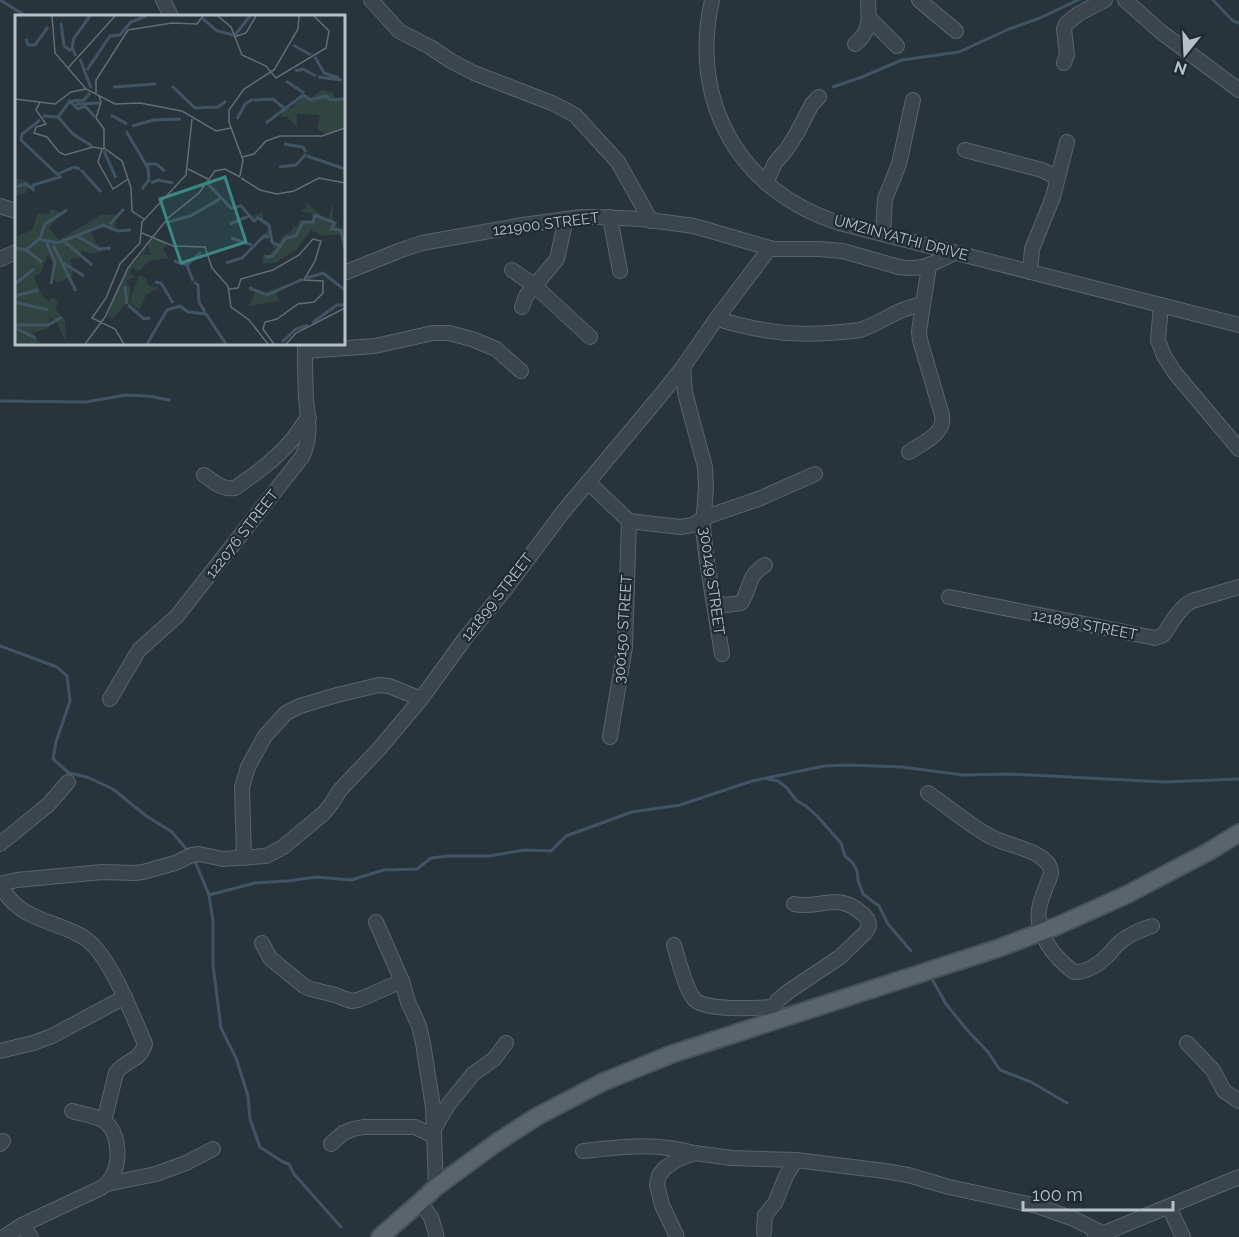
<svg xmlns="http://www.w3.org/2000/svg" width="1239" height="1237" font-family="Raleway,sans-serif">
<rect width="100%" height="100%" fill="#28343c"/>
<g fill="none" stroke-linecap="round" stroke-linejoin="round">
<!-- stream -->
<g stroke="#405463" stroke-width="3">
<polyline points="0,0 26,16"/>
<polyline points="1213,0 1233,21 1239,23"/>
<polyline points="833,87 862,77 902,60 959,52 1009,29 1040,18 1078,0"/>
<polyline points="0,401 86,402 126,395 148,396 169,400"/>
<polyline points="0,646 57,667 67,676 70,701 56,742 53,759 69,773 87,777 113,789 145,815 172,832 188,851"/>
<polyline points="768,779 778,781 787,788 796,800 806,806 818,817 841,843 845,856 853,863 857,871 858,880 863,894 879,906 888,924 911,951"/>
<polyline points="194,859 209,895 213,921 213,965 221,1028 236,1058 248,1096 250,1119 260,1147 283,1162 289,1164 294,1174 341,1227"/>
<polyline points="209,895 255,883 287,881 317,877 351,880 384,870 417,869 431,858 449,856 489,856 525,850 551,851 566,836 632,812 680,805 752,781 824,766 848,765 902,767 963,775 1009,774 1164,782 1239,779"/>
<polyline points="932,979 946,1004 968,1031 988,1052 1000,1070 1031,1082 1067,1103"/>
</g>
<defs>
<g id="minor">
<polyline points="163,0 171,16"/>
<polyline points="371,0 399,31 430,47 451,61 474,73 552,103 575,115 618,162 651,221"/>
<path d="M712 0C689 102 739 191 839 223L1239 325"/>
<polyline points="919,0 956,31"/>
<polyline points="1125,0 1161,32 1239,90"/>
<polyline points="869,18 897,46"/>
<path d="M855 44C871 31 869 20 868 0"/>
<polyline points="1064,63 1067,55 1064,29 1066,24 1078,14 1105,0"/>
<polyline points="965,150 1042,170 1058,178"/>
<polyline points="766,183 775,163 787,149 797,133 812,104 819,97"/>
<polyline points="0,206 16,211"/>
<polyline points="610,217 620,271"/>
<polyline points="883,233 885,199 899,164 913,100"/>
<polyline points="0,259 16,252"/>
<polyline points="512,270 535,286 590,337"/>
<polyline points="1030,272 1032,249 1053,197 1067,142"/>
<path d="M344 273 401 250 422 243 523 225 581 217H598L642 219 694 226 773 249H819L843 251 899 267C923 271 934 263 954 253"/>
<polyline points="1161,305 1158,340 1164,356 1175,373 1239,449"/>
<polyline points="522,307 526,296 557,259 566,219"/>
<path d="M717 318C725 322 735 324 744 326 783 336 820 335 860 330 880 324 901 306 922 305"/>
<polyline points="305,351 375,346 433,333 449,333 472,339 496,349 521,371"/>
<polyline points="683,367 685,392 689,408 705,467 706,488 703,527 706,555 722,654"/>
<path d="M909 452C922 443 946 434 942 415L920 340 919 331 929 266"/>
<path d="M204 475C214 482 222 490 235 488 255 474 275 460 291 441 298 434 301 424 309 418"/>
<polyline points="588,482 629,521 680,527 693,525 703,518 761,498 815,474"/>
<path d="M949 597 1155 638 1161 636 1164 634C1172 622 1179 608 1192 601L1239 587"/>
<path d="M714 603 726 605 741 603C752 587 746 577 765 565"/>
<path d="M110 699 139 650 177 616 302 457C313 435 307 418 306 396 305 379 305 361 305 344"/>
<polyline points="610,737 625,647 629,521"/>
<path d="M928 793C947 806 966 822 986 834 1003 845 1026 846 1042 858 1048 863 1051 866 1051 874 1047 885 1041 897 1039 909 1035 934 1055 958 1074 972 1085 973 1100 964 1108 955 1112 952 1114 947 1118 944 1127 935 1140 930 1152 926"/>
<polyline points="0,844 48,805 68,782"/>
<polyline points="244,858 242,787 248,767 265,736 286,713 300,706 337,695 379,685 389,686 421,699"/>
<polyline points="0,884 17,880 102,872 134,873 143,872 175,863 192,855 199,854 223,859 266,856 283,847 324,813 332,803 340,790 379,749 421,699 466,637 504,591 563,512 660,396 683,367 717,318 770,248"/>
<path d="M0 887C5 892 9 899 15 904 35 922 64 924 86 939 110 956 133 1016 145 1044 139 1063 127 1058 116 1073L104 1121"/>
<polyline points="376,922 402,981 408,1002 419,1026 423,1043 433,1107 436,1187"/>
<polyline points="262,943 270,958 304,986 311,989 335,995 351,1001 358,1000 402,981"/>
<path d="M674 945C679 961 684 986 694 999 703 1011 758 1008 773 1007"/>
<path d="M772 1021V1009L777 1001 789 991 840 957 866 932 869 926C869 919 865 916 859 911 836 892 817 910 794 904"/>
<polyline points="1187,1043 1213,1070 1224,1091 1239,1101"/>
<polyline points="0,1051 33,1043 52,1036 125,997"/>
<polyline points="434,1129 448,1105 473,1074 494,1059 506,1043"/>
<polyline points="0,1144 3,1141"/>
<polyline points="331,1144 343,1133 353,1129 364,1127 415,1127 434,1136"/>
<path d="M583 1151C623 1147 653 1142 694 1153"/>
<polyline points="107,1184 156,1174 186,1163 213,1149"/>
<polyline points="420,1202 431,1217 437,1237"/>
<polyline points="1169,1207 1183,1237"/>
<path d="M22 1225 101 1188C108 1184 112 1178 115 1170 120 1156 118 1130 104 1121 96 1116 82 1114 72 1111"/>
<polyline points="764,1232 765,1215 775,1203 786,1176 796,1160 885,1171 908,1175 949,1187 1037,1206 1074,1219 1102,1233"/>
<polyline points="4,1237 22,1225 31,1237"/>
<polyline points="677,1237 662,1205 657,1185 659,1175 665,1168 675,1161 694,1153 732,1158 796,1160"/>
<polyline points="1095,1237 1239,1177"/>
</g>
<polyline id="major" points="380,1237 420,1202 436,1187 496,1143 536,1117 603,1082 672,1054 999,948 1057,926 1126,895 1208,852 1239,833"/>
</defs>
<!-- minor casing -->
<use href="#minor" stroke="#59636a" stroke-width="16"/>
<!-- major casing -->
<use href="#major" stroke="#485159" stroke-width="20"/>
<!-- minor -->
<use href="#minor" stroke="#3c454d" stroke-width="14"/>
<!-- major -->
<use href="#major" stroke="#5a646c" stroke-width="16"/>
</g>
<g text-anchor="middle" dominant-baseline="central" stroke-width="4.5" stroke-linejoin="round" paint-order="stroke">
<!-- street labels -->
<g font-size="15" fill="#b8c0c7" stroke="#202a32">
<text transform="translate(546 224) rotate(-7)">121900 STREET</text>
<text transform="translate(901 238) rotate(15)">UMZINYATHI DRIVE</text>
<text transform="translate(242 534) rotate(-52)">122076 STREET</text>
<text transform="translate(712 581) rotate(82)">300149 STREET</text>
<text transform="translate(497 597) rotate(-52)">121899 STREET</text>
<text transform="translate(1085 625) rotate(11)">121898 STREET</text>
<text transform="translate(623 629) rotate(-86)">300150 STREET</text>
</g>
</g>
<!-- overview -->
<g transform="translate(15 15)">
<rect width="330" height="330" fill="#28343c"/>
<path d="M307 75 318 78 320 84 330 81V113L312 119 302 114 305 100 282 99V112L271 101 266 102 267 93H276L289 81 296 83ZM0 163 14 167 11 178 0 181ZM290 187 313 206 318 188V205L327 219 308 221 296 215 282 234 260 248H247L249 238 253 241 259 234 255 223 248 225 247 221 254 214 243 204 238 208 235 202 248 196V205L255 209 256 223 263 230 267 221 276 217 279 210 282 212 285 205 297 207V198L285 196 292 193ZM36 194 47 198 34 213 44 225 86 200H100L101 212 98 217 92 212 76 216 80 227 89 235 78 239 66 236 65 243 56 244 58 261 42 268 36 262 38 248 33 239 26 257 19 262 27 280 34 286 38 282 43 287 40 294 50 305 51 327 42 308 34 301V312L17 319 25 328 0 329V206L1 222 17 215 23 198 34 199ZM139 222 151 229 148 235 154 243 134 246 124 256 117 253 114 258 121 262 111 265 116 274 114 285 97 304 91 300 113 255 133 231 129 239 135 240 133 230ZM124 260 131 263 134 271 144 272 131 280 124 295 114 288ZM287 264 261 278 264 286 234 291 241 275 250 277Z" fill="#304441"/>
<path fill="none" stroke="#405463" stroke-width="3" d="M187 3 202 16 218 20M46 8 49 31 56 36M220 20 235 1M11 24 13 30H20L33 12M278 30 296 40M61 41 57 33 59 23 75 1M300 42 309 58 324 63M65 44 76 73M72 55 95 21 105 20 116 7 131 1M280 56 288 54 301 61M303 62 327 65M271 66 289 78M157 71 180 93 203 92 211 86M98 72 141 69M239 85 258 84 269 93M57 86 69 85 75 78M61 89 85 88M96 100 112 109M28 101 43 102 55 86 63 94 70 91 80 102M43 102 58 119 77 131M222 104 230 89 238 84M251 108 288 80 296 85 311 81 316 85 330 84M117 111 139 105 166 104M111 116 133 153 134 165 127 174M269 129 288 132 291 137M89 136 101 163M292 141 330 154M132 149H141L150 156M264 152 281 150 291 139M66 155 86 177M43 159 59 152 65 154M136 168 143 165 158 168M193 169 216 193 226 191 239 206 243 203 254 210 257 227 267 232M0 172 11 169 18 174V170L45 162 6 125 7 119 25 105M153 207 175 201 205 184M95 209 109 194M215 209 234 201M62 221 84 234 96 233M25 223 30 209 52 195M216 223 237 230M31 226 40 247 36 269M50 227 77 250M38 230 61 276M0 233 11 235 24 224 43 228 88 210 103 216 116 215M11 235 27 247M250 242 258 241 271 223 281 221 288 207H298L300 200 320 208 316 214 326 215 330 234M159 246 172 250 178 266M48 248 69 261M211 248 227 243 249 221 254 222M172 250 186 237M292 263 308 258 330 275M140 267 146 268 158 288M179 267 183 270 184 287 190 297M0 269 19 254M110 271 112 289M234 273 252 280 288 264M0 281 23 275M0 287 33 295M113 290 129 304 135 303M297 308 322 290H329M0 310H33L47 302M0 313 21 323M267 327 281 314 293 310M132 329 152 295 165 291 173 297 191 299 211 329"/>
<path fill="none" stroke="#626c74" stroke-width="1.5" d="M37 1 40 38 71 74 100 89 125 88 167 96 201 116 216 113M203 1 216 12 227 40 251 51 261 63 311 33 314 16 299 1M219 22 231 18 241 1M53 53 100 1M81 78V65L113 15 157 8 182 9 188 1M84 81 86 87 81 103 89 114V133L107 146 116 173 117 196 129 204M0 84 40 89 56 77 71 74M25 87 21 95 31 109 21 112 19 118 32 122 44 137 50 140 78 132 89 134M87 134 83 147 98 174 113 164M227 142 239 139 251 126 265 121H307L330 113M173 154 193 164M225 161 228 145 214 107V95L229 74 259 55 283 14 284 1M226 163 245 175 262 179 279 176 304 163 330 168M127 218 158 231 190 232 197 253 213 271 216 292 234 305 253 329M214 274 223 273 226 264 258 255 284 240 298 224 306 226 300 246 289 265 308 266V278L299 287 283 289 262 304 250 307 248 314 259 329M70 329 90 302 113 253 153 203 184 178 200 156 210 154 225 162M109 329 100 314 77 303 91 283 105 249 125 228 127 207 171 160 177 104M271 329 281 318 330 293"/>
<path fill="#398884" fill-opacity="0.15" stroke="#398884" stroke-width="3" d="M210 162 231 227 166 248 145 184Z"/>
<rect width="330" height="330" fill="none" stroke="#b8c0c7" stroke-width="3"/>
</g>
<!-- north arrow -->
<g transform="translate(1185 54) rotate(198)" stroke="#202a32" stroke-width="4.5" paint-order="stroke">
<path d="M0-4.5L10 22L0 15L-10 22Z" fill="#b8c0c7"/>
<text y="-9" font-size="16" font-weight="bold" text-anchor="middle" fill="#b8c0c7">N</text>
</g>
<!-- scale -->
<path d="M1023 1201v9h150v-9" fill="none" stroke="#b8c0c7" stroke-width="3"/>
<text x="1032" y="1201" font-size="18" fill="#b8c0c7" stroke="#202a32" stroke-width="4.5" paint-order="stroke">100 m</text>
</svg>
